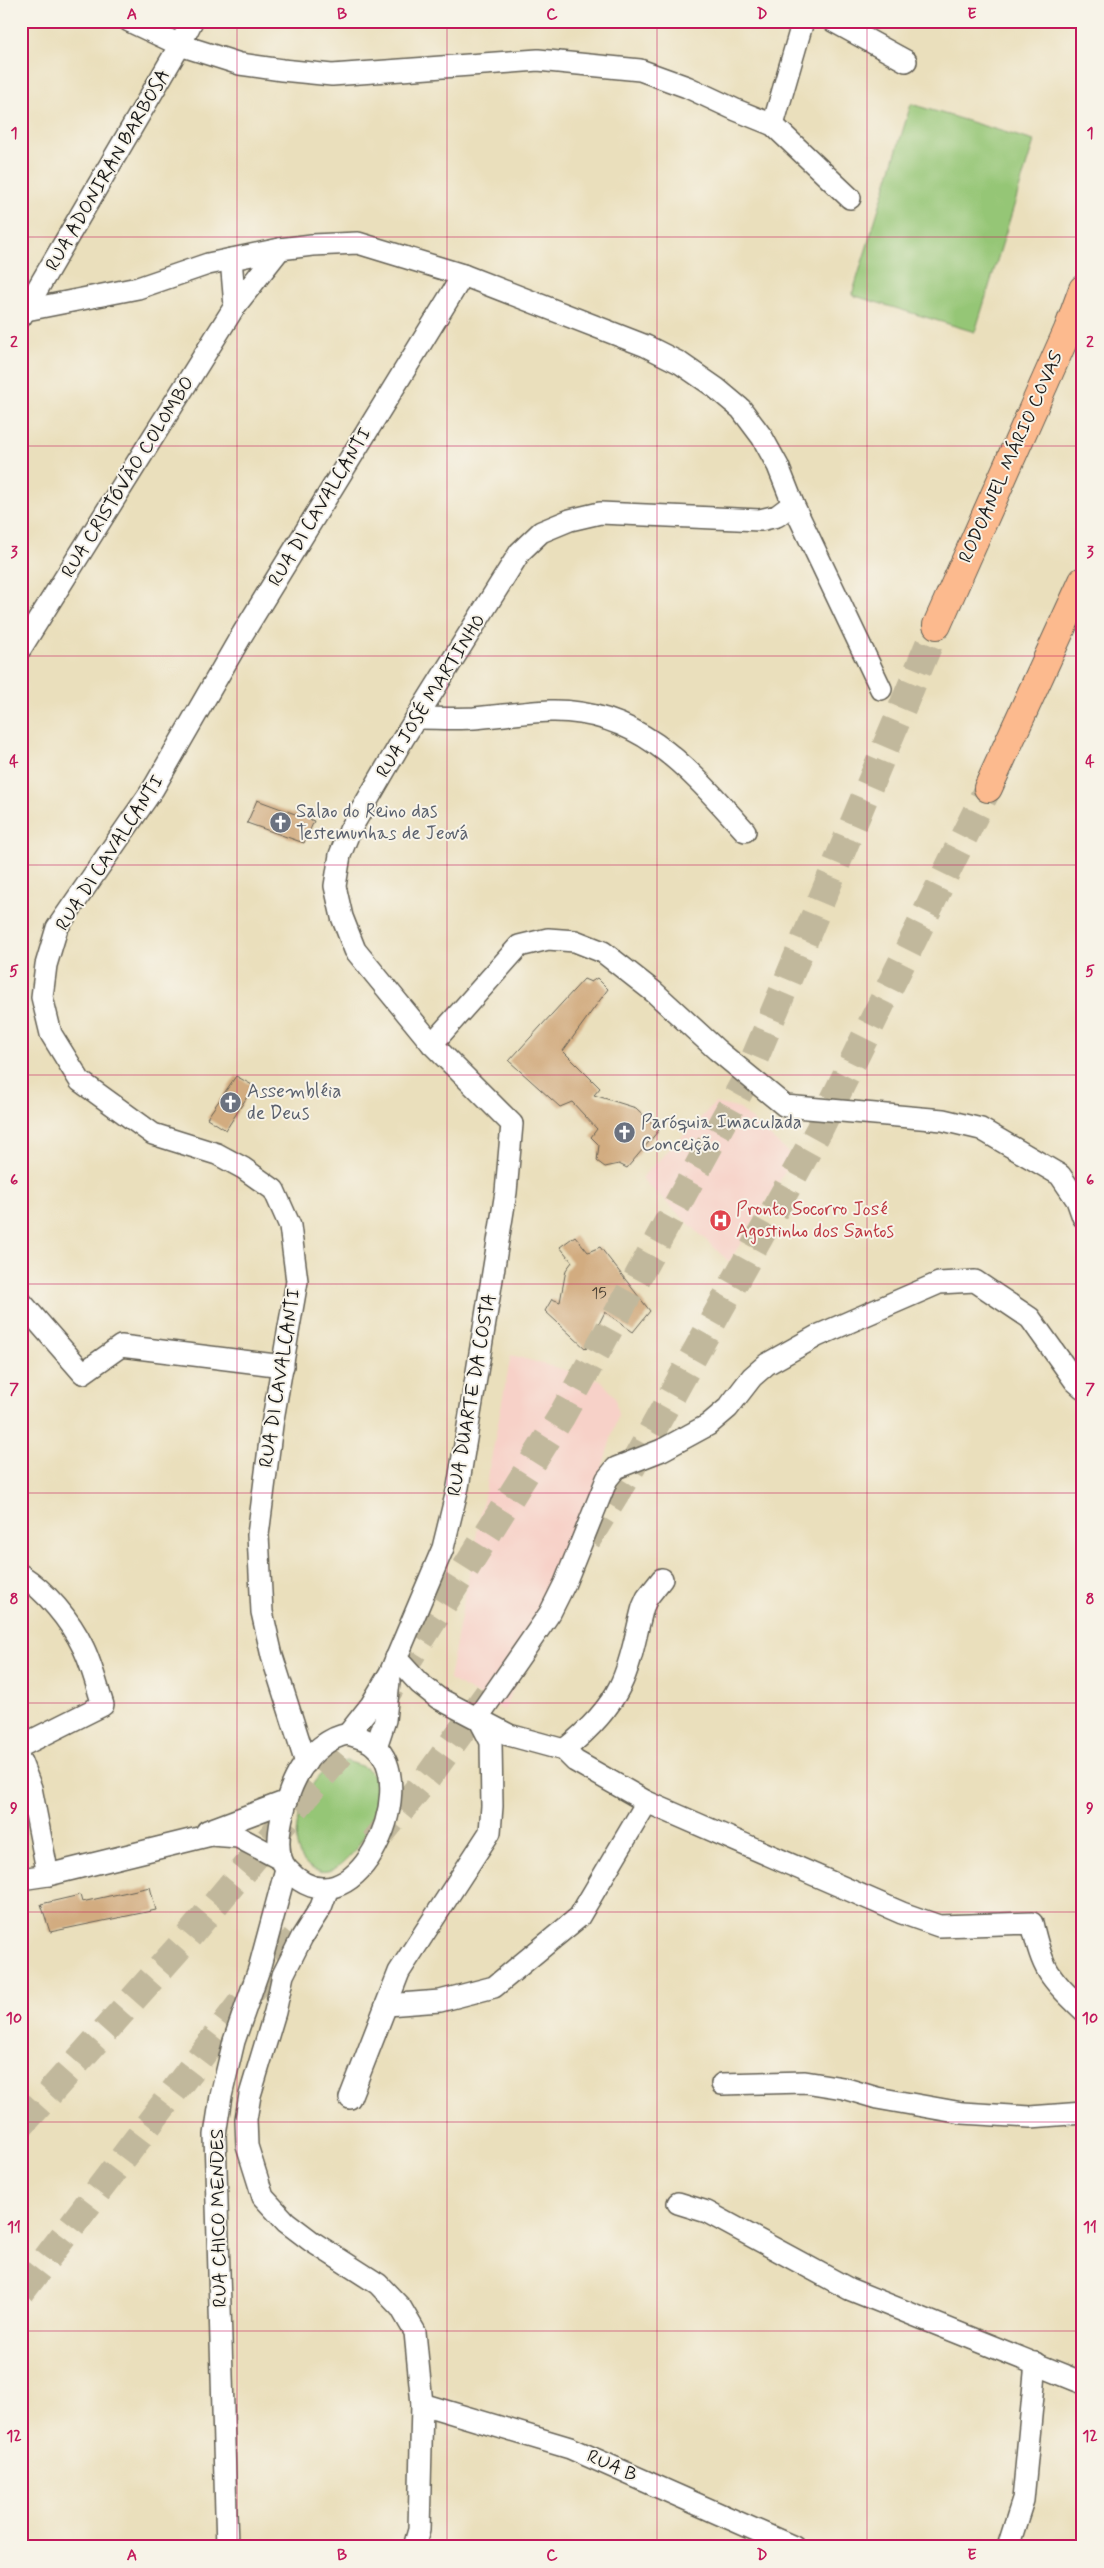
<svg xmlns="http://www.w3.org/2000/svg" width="1104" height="2568" font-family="Mynerve,sans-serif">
<rect width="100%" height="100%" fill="#f7f3e8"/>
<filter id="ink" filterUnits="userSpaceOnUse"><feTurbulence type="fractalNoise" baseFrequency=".02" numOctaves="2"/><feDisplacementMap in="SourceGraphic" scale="10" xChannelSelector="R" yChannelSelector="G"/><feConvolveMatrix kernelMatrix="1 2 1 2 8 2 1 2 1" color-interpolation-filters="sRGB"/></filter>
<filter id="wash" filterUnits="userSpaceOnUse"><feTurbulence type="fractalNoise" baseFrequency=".0096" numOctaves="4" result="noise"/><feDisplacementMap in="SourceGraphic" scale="20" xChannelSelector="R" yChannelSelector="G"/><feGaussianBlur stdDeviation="1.12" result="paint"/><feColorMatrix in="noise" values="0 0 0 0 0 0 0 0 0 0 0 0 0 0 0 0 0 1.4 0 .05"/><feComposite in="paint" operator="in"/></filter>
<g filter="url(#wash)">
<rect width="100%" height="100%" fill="#eadfbc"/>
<!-- built -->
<g fill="#f7d1c8">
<polygon points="715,1103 740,1109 794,1158 729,1262 641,1178"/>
<polygon points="511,1355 601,1380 615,1397 618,1416 584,1527 504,1710 449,1679"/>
</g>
<!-- green -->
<g fill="#95c676" stroke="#587149">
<polygon points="911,104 1034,141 975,332 852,295"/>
<path d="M346 1761C356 1764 365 1766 372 1774 394 1801 338 1906 303 1860 286 1838 304 1790 322 1773 329 1767 337 1763 346 1761Z"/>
</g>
<g id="blocks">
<!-- building -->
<g fill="#d2ac80">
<polygon points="257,800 314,821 304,843 247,823"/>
<polygon points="597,978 608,989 563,1051 600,1088 594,1095 636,1108 659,1130 627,1168 619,1164 605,1167 597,1161 599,1145 591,1137 597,1129 572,1102 560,1107 509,1061 584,979 591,982"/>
<polygon points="236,1076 254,1086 226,1130 207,1118"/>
<polygon points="575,1236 588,1252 600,1247 650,1311 633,1332 605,1312 586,1349 545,1311 552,1299 560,1302 566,1270 572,1262 560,1247"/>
<polygon points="150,1887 156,1910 50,1932 41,1904 80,1895 82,1902"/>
</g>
</g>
</g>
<g filter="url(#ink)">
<use href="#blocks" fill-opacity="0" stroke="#646054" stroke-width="1"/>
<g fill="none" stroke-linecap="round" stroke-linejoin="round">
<!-- highway-tunnel -->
<g stroke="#c1b89c" stroke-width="28" stroke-dasharray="28 14" stroke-linecap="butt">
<polyline points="587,1540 632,1467 819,1130 988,788"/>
<polyline points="374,1842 428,1777 488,1694"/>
<polyline points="21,2125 183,1943 374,1714 561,1417 746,1079 937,625"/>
<polyline points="21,2292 242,2002 304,1928"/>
</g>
<defs>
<g id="minor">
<polyline points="129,21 180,45 240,64 282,70 332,75 538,60 640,70 687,87 736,110 773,125 850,198"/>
<polyline points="833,21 906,61"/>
<polyline points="773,125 803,21"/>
<polyline points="231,259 235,306"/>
<polyline points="26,310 138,288 208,264 280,249 312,245 358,243 463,275 646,346 680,363 716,388 741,409 762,437 778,466 793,504 881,689"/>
<polyline points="21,317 180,45 192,21"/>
<polyline points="21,648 235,306 280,249"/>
<path d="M417 718C436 718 455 719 474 718 499 716 525 712 550 711 640 709 690 770 745 831"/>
<polyline points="432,1044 519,946 548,939 575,941 603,952 654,992 717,1050 785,1106 943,1120 981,1129 1060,1175 1077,1200 1083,1217"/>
<polyline points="21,1302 83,1373 121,1346 283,1366"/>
<path d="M21 1575C46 1591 70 1620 83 1647 92 1665 97 1687 103 1705L21 1746"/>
<path d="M396 1658 419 1683 438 1698 509 1735 564 1750 575 1761 647 1802 902 1913 939 1926 1032 1923C1043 1971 1048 1976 1083 2010"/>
<polyline points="478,1717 550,1613 565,1583 607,1479 616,1468 662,1450 708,1425 728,1408 752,1377 767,1364 817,1336 939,1283 975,1281 1030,1318 1075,1381 1083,1388"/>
<polyline points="348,1734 371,1705 390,1673 443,1548 458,1487 476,1378 506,1192 512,1124 432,1044 355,950 342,917 335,886 340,855 350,830 403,739 520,552 541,532 570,520 600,513 760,520 777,516 793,504"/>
<path d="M348 1734C357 1737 368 1739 375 1746 423 1789 352 1941 287 1869 268 1848 287 1790 301 1769 311 1753 329 1737 348 1734Z"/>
<polyline points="376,1747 385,1720 389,1681"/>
<path d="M564 1750C585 1733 608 1711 620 1686 632 1662 636 1632 643 1607L647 1598 662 1579"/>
<polyline points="21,1762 31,1788 48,1875"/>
<polyline points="306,1763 272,1656 262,1612 258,1535 272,1425 297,1281 290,1226 274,1190 243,1168 217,1154 153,1134 80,1081 51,1034 42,997 46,965 57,928 153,789 240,638 463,275"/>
<polyline points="207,1831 287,1801"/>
<polyline points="21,1879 48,1875 211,1835 238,1837 280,1859"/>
<polyline points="328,1888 321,1907 302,1937 283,1975 275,2012 250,2095 246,2119 247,2146 263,2197 286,2222 311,2241 378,2284 401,2308 415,2332 422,2404 419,2530 414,2547"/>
<polyline points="387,2005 440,2001 494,1987 579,1917 647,1802"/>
<polyline points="722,2084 805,2082 843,2088 877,2098 962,2113 1030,2117 1083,2113"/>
<polyline points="350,2098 399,1972 490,1832 492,1806 491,1742 478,1717"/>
<polyline points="678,2203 707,2212 849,2289 1083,2383"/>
<polyline points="422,2404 570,2448 794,2547"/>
<polyline points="227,2547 215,2135 221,2096 234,2041 259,1969 286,1869"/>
<polyline points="1008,2547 1023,2500 1036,2363"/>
</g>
<g id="highway">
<polyline points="937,625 1068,330 1083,289"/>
<polyline points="988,788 1083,581"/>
</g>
</defs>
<!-- minor casing -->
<use href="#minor" stroke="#646054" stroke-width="24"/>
<!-- highway casing -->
<use href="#highway" stroke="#646054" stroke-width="30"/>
<!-- minor -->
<use href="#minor" stroke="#fff" stroke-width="21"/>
<!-- highway -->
<use href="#highway" stroke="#fcba8e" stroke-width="28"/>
</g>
</g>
<!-- grid -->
<path fill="none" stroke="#c2185b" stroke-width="1" stroke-opacity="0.55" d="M237 21V2547M447 21V2547M657 21V2547M867 21V2547M21 237H1083M21 446H1083M21 656H1083M21 865H1083M21 1075H1083M21 1284H1083M21 1493H1083M21 1703H1083M21 1912H1083M21 2122H1083M21 2331H1083"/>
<!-- icons -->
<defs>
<symbol id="church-disc" viewBox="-11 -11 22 22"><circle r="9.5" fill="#6b7280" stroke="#f7f3e8"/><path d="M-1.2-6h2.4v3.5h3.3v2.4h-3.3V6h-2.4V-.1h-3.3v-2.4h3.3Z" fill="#fff"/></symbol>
<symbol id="hospital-disc" viewBox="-11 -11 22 22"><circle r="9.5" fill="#e0444e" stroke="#f7f3e8"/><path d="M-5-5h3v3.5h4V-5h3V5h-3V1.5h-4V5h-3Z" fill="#fff"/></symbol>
</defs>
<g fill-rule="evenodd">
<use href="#church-disc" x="268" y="810" width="25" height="25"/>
<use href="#church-disc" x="218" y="1090" width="25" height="25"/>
<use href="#church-disc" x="612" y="1120" width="25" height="25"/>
<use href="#hospital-disc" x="708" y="1208" width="25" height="25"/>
</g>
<g text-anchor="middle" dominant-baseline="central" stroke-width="4" stroke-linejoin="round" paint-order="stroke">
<!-- number labels -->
<g font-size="16" fill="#4a4035">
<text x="599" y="1293">15</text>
</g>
<!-- street labels -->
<g font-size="19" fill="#1c1c1c" stroke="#f7f3e8">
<text transform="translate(108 170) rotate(-60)">RUA ADONIRAN BARBOSA</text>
<text transform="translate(1011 457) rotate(-66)">RODOANEL MÁRIO COVAS</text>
<text transform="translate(128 477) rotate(-58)">RUA CRISTÓVÃO COLOMBO</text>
<text transform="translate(320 507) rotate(-59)">RUA DI CAVALCANTI</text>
<text transform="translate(431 696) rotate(-58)">RUA JOSÉ MARTINHO</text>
<text transform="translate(110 853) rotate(-57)">RUA DI CAVALCANTI</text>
<text transform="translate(280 1378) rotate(-81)">RUA DI CAVALCANTI</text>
<text transform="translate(472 1395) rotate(-80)">RUA DUARTE DA COSTA</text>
<text transform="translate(219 2218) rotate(-91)">RUA CHICO MENDES</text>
<text transform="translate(612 2466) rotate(24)">RUA B</text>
</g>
<!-- worship labels -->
<g font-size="19" fill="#5b616d" stroke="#f7f3e8" text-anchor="start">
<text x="296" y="811">Salao do Reino das<tspan x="296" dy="22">Testemunhas de Jeová</tspan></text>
<text x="247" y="1091">Assembléia<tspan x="247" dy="22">de Deus</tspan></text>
<text x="641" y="1122">Paróquia Imaculada<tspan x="641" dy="22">Conceição</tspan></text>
</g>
<!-- health labels -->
<g font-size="19" fill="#be3a42" stroke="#f7f3e8" text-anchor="start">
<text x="736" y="1209">Pronto Socorro José<tspan x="736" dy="22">Agostinho dos Santos</tspan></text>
</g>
</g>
<!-- margin -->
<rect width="1104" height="2568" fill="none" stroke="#f7f3e8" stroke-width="55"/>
<rect x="28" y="28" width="1048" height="2512" fill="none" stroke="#c2185b" stroke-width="2"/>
<g font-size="16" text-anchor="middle" font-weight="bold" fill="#c2185b">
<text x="132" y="19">A</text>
<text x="342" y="19">B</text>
<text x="552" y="19">C</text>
<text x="762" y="19">D</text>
<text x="972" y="19">E</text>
<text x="14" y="138">1</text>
<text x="1090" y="138">1</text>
<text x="14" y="347">2</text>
<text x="1090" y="347">2</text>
<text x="14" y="557">3</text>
<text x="1090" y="557">3</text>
<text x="14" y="766">4</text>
<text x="1090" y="766">4</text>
<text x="14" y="976">5</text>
<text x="1090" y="976">5</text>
<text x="14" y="1185">6</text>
<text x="1090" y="1185">6</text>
<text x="14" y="1394">7</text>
<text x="1090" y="1394">7</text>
<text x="14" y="1604">8</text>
<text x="1090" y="1604">8</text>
<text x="14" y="1813">9</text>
<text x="1090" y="1813">9</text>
<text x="14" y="2023">10</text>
<text x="1090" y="2023">10</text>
<text x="14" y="2232">11</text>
<text x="1090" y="2232">11</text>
<text x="14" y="2441">12</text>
<text x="1090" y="2441">12</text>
<text x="132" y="2560">A</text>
<text x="342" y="2560">B</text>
<text x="552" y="2560">C</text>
<text x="762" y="2560">D</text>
<text x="972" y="2560">E</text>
</g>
</svg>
